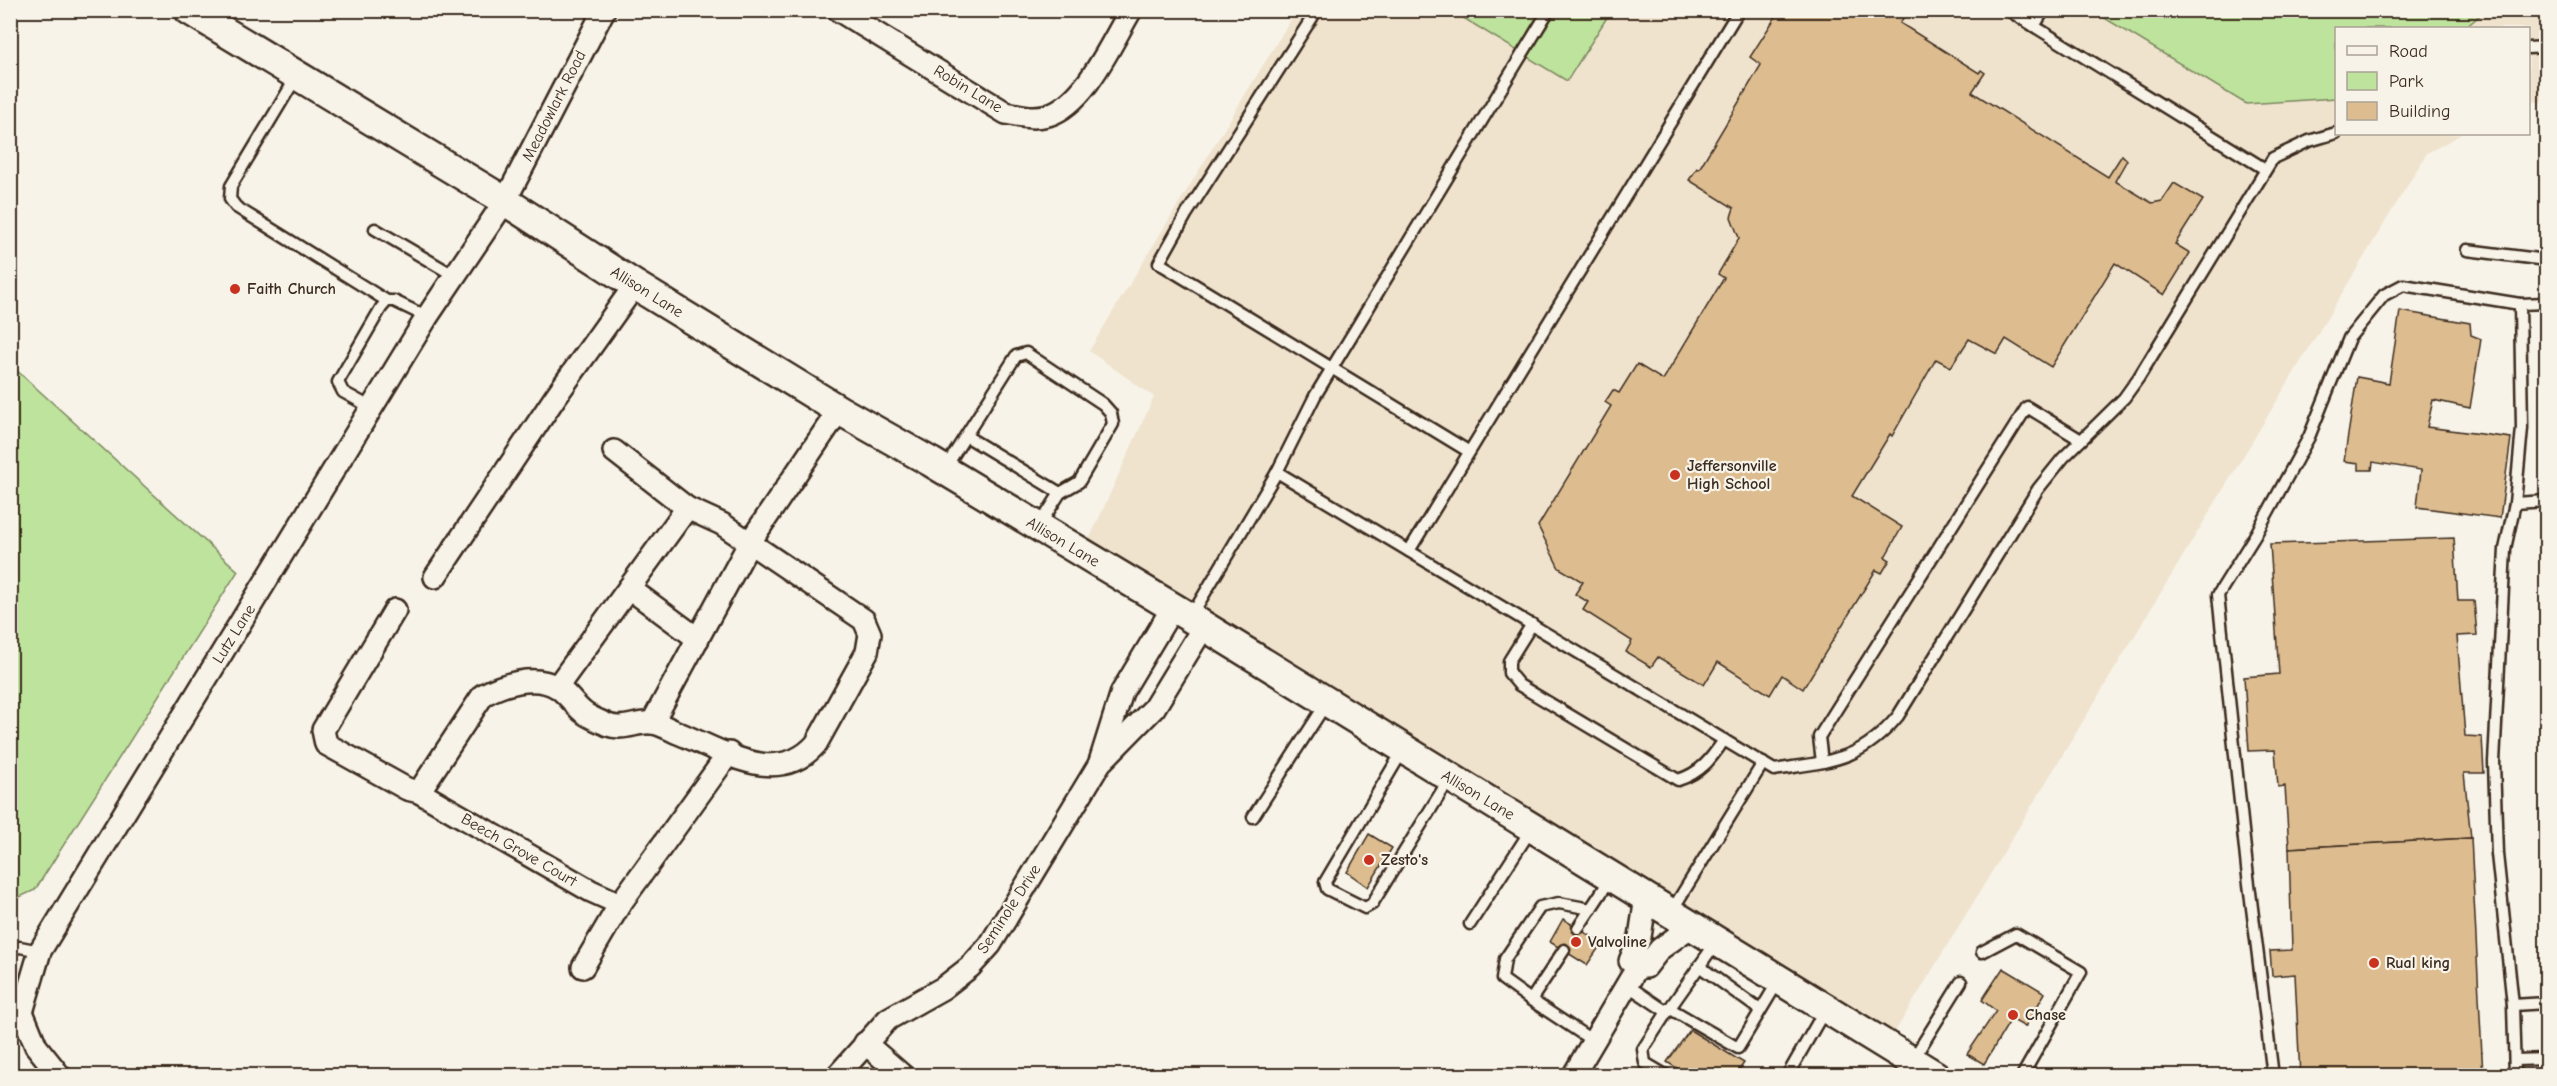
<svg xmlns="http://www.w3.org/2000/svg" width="2557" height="1086" font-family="'Comic Neue',sans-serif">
<rect width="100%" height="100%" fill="#f7f3e8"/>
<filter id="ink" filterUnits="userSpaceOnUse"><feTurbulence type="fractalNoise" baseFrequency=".0167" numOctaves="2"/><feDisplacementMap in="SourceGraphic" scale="12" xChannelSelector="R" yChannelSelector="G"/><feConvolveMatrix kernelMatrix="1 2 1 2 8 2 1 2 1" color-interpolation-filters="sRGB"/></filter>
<g filter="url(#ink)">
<!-- built -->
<polygon fill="#efe3ce" points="1296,11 2546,11 2546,101 2529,102 2528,28 2336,28 2336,134 2462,134 2427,153 1887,1045 1083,553 1154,397 1089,351"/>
<!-- green -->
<g fill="#bee39d" stroke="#7c865e" stroke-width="1.5">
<polygon points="1452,11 1611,11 1567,81"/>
<polygon points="2093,11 2485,11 2465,28 2336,28 2336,98 2246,104"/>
<polygon points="13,367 238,571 35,890 11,901 10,368"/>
</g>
<!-- building -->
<g fill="#ddbd90" stroke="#3b2a1e" stroke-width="1.5">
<polygon points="1780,10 1800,13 1801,10 1908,10 1900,23 1979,73 1981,70 1985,73 1972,92 2108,177 2122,155 2127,160 2115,181 2152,203 2162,201 2174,183 2203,200 2175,244 2190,253 2164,295 2115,263 2051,367 2006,339 1997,354 1969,339 1951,367 1936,359 1892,436 1890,434 1852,496 1902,527 1885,557 1890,560 1882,573 1876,570 1803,689 1782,675 1770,695 1718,662 1704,685 1658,657 1651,667 1626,652 1632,641 1583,610 1588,602 1575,594 1583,582 1559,568 1538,526 1611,406 1605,402 1613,390 1619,393 1637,364 1663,380 1724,278 1718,274 1739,238 1731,217 1734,208 1689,180 1697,168 1699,169 1761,65 1750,57"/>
<polygon points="2400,311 2470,323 2471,335 2481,339 2470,408 2433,400 2427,427 2511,438 2500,518 2417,507 2421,470 2373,462 2372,470 2359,470 2359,463 2344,461 2357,377 2389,383"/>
<polygon points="2454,538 2458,601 2474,601 2477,635 2457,636 2465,736 2482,737 2484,773 2464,773 2471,838 2289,848 2285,786 2278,787 2275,750 2249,751 2244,677 2279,674 2270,544"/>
<polygon points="1369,834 1392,848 1368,887 1347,872"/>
<polygon points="2471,838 2483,1076 2300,1076 2295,974 2272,976 2270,951 2292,950 2289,848"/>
<polygon points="1563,919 1602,943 1587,965 1550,942"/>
<polygon points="2003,968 2045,993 2025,1027 2011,1019 1984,1064 1967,1054 1996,1011 1982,1000"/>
<polygon points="1690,1030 1744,1063 1735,1076 1689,1076 1667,1062"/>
</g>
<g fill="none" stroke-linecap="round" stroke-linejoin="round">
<defs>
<g id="service">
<polyline points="1317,10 1186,215 1159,263 1468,451"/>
<polyline points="2008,10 2265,169"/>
<polyline points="2034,26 2044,10"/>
<polyline points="2528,48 2546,47"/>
<polyline points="297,76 231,186 230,199 236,207 387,301"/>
<polyline points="375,229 455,276"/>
<polyline points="2467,250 2546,260"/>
<polyline points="372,408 343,392 338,382 381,308 387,301 394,301 427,317"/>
<polyline points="966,436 1060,493"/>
<polyline points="944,470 1016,356 1026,353 1103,404 1111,413 1113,424 1079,482 1060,493 1039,526"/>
<path d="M1277 472 1774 770C1829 761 1860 762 1898 716L2038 489 2063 458 2124 398 2139 377 2273 158 2309 141 2336 133"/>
<polyline points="2515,503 2546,501"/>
<polyline points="1409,551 1739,10"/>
<polyline points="1190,618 1277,472 1315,396 1549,10"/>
<path d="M1532 624 1509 661V673L1519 685 1678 780C1701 773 1711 759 1724 740"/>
<polyline points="1403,750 1325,882 1327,889 1365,908 1372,904 1450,778"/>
<polyline points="1822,762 1819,737 2027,407 2081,440"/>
<polyline points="1253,817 1327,702"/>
<polyline points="1671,912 1763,763"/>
<polyline points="1470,924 1532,828"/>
<polyline points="1578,928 1611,878"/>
<polyline points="10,949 20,947 40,951"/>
<polyline points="1564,950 1531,1000 1593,1041"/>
<polyline points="1982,952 2016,934 2081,972 2022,1076"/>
<polyline points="1699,966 1760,1010"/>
<polyline points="1627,985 1667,1012 1643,1049 1645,1063 1667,1076"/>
<polyline points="1531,1000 1502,979 1505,959 1540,907 1559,903 1591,909"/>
<polyline points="2513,1005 2546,1003"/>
<polyline points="1669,1008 1738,1048 1779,980"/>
<polyline points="1667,1012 1717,941"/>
<polyline points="2515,1060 2546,1059"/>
<polyline points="1912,1061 1961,982"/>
<polyline points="1787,1076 1826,1008"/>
<polyline points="2273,1076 2247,868 2218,595 2256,534 2309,437 2349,338 2384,295 2403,285 2520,304 2546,303"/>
<polyline points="2515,1076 2513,1005 2497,854 2494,762 2505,549 2515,503 2522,428 2520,304"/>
</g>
<g id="minor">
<path d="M838 10 1006 113C1020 116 1034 119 1048 115 1086 103 1111 43 1131 10"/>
<polyline points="435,577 556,396 635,285"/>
<polyline points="629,588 698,639"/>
<path d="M395 610 323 730 326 744 407 789 419 792 483 695C503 684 534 674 557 687 567 693 574 705 583 712 590 718 600 721 608 725 624 731 637 721 653 723 661 724 671 730 678 733 723 751 777 788 816 744L867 652 870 634 864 620 722 524 687 508 614 451"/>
<polyline points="557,687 687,508"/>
<polyline points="652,723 750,542 839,410"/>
<polyline points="1100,762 1122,692 1173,607"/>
<polyline points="419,792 591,891 620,904"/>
<polyline points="1646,897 1640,937 1630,961 1638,966 1646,967 1660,949 1693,925"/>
<polyline points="583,967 620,904 729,753"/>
<polyline points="865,1043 903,1076"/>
<polyline points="60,1076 36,1046 22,1012 40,951 427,317 505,201 604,10"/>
<polyline points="837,1076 888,1019 943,988 970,967 990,945 1100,763 1154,708 1204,626"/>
<polyline points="1573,1076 1638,966"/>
</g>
<polyline id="secondary" points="189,10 505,201 635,285 839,410 931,462 1204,626 1936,1076"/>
</defs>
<!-- service casing -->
<use href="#service" stroke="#3b2a1e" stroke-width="15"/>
<!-- minor casing -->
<use href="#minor" stroke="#3b2a1e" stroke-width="26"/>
<!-- secondary casing -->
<use href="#secondary" stroke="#3b2a1e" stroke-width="33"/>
<!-- service -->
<use href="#service" stroke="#f7f3e8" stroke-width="10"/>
<!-- minor -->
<use href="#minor" stroke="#f7f3e8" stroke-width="21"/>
<!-- secondary -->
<use href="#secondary" stroke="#f7f3e8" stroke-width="28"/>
</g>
</g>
<!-- markers -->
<g fill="#c8321e" stroke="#f7f3e8" stroke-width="2">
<circle cx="235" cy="289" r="6"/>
<circle cx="1675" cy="475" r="6"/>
<circle cx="1369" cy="860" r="6"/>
<circle cx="1576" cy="942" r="6"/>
<circle cx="2374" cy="963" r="6"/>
<circle cx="2013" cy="1015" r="6"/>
</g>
<g text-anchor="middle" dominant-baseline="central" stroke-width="4.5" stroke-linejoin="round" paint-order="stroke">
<!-- street labels -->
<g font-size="16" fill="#3b2a1e" stroke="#f7f3e8">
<text transform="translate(968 89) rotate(31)">Robin Lane</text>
<text transform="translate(554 106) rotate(-63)">Meadowlark Road</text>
<text transform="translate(647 292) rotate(32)">Allison Lane</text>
<text transform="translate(1063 542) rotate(31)">Allison Lane</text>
<text transform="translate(234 634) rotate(-58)">Lutz Lane</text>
<text transform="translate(1478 795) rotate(31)">Allison Lane</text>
<text transform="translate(519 850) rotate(30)">Beech Grove Court</text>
<text transform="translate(1009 909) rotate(-57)">Seminole Drive</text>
</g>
<!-- poi labels -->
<g font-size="16" font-weight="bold" fill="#3b2a1e" stroke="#f7f3e8" text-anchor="start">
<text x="247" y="289">Faith Church</text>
<text x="1687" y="466">Jeffersonville<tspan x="1687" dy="18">High School</tspan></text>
<text x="1381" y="860">Zesto's</text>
<text x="1588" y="942">Valvoline</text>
<text x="2386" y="963">Rual king</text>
<text x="2025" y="1015">Chase</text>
</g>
</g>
<!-- margin -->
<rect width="2557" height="1086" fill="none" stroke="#f7f3e8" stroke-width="36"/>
<rect x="18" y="18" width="2521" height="1050" fill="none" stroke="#3b2a1e" stroke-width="2" filter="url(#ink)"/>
<!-- legend -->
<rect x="2335" y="27" width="195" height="108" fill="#f7f3e8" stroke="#aca397" stroke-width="1.5"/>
<rect x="2347" y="46" width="30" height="9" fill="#f7f3e8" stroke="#aca397" stroke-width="1.5"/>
<text x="2389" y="57" font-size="18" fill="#3b2a1e">Road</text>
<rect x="2347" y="72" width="30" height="18" fill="#bee39d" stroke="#aca397" stroke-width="1.5"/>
<text x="2389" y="87" font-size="18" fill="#3b2a1e">Park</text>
<rect x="2347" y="102" width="30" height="18" fill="#ddbd90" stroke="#aca397" stroke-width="1.5"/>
<text x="2389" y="117" font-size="18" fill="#3b2a1e">Building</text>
</svg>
